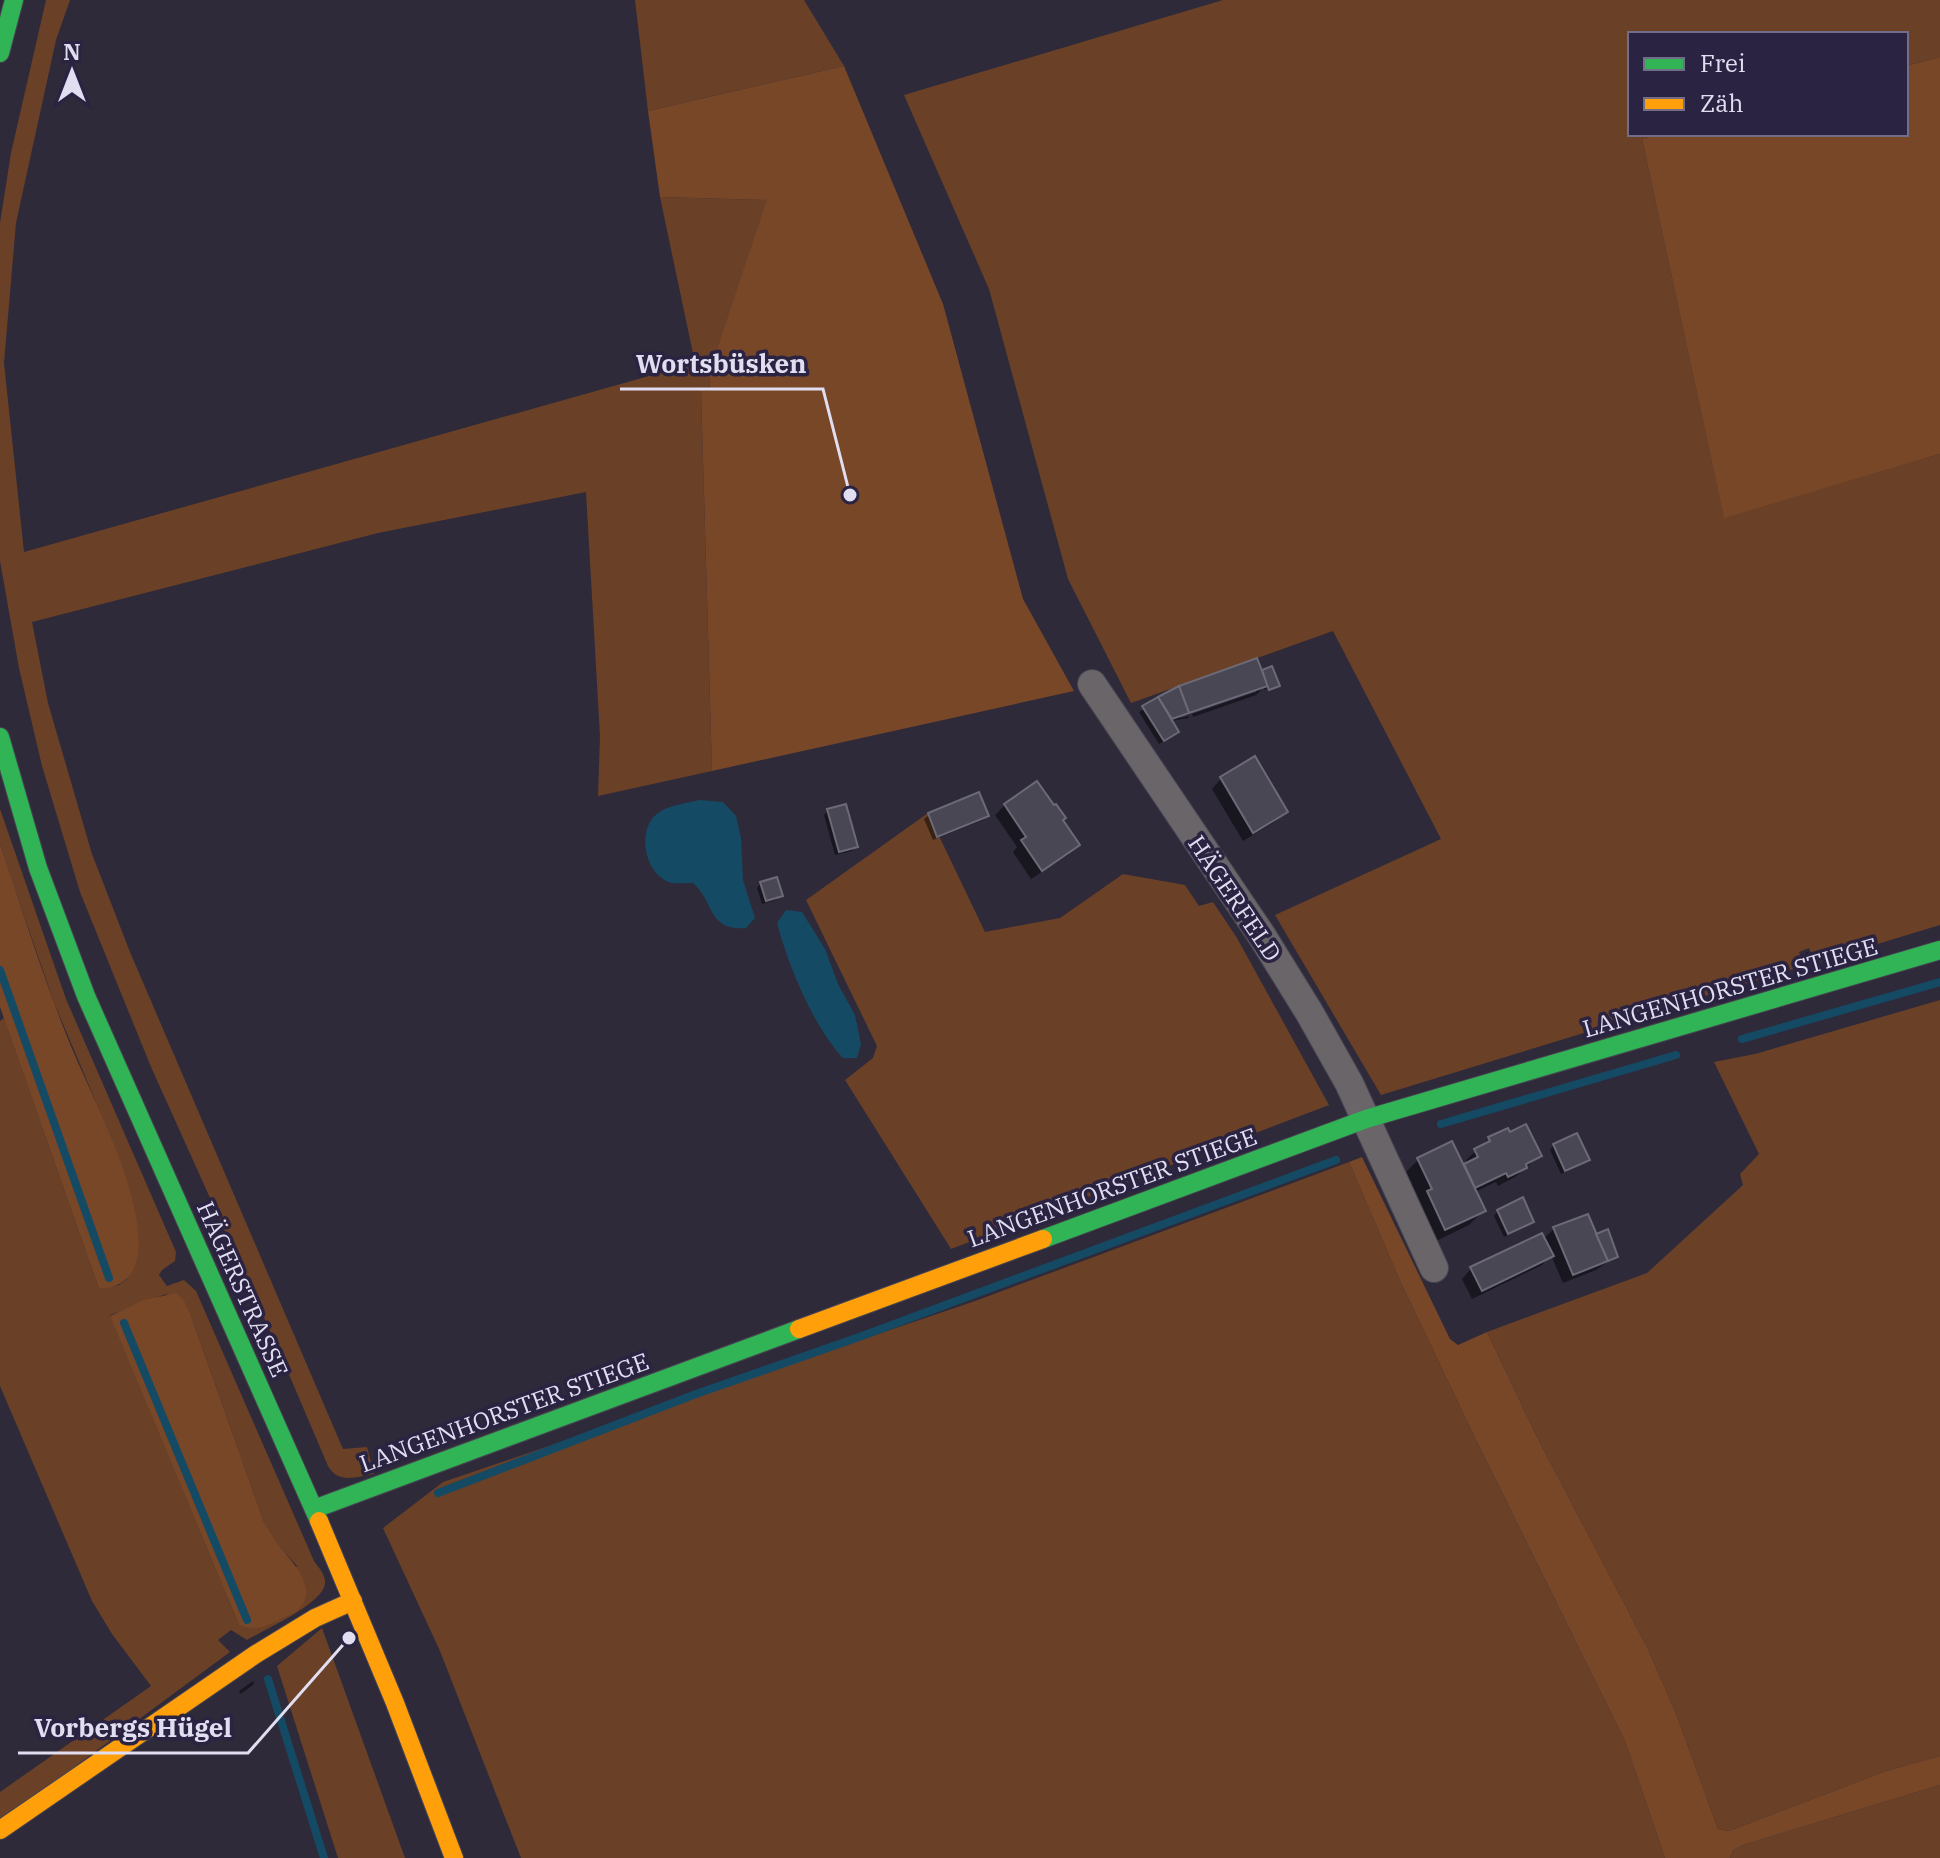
<svg xmlns="http://www.w3.org/2000/svg" width="1940" height="1858" font-family="'IBM Plex Serif',serif">
<rect width="100%" height="100%" fill="#2e2a3a"/>
<!-- green -->
<g fill="#6a4027" fill-rule="evenodd">
<path d="M46 0H70L56 40 16 223 4 363 24 552 695 363 660 197 768 200 709 372 710 390 701 392 712 771 598 796 600 736 586 492 378 533 32 622 48 703 92 854 130 952 343 1449 367 1447 374 1474C356 1477 338 1484 328 1466L279 1351 151 1067 80 892 42 766 19 668 0 561V223L11 153Z"/>
<polygon points="635,0 804,0 844,66 648,111"/>
<polygon points="1223,0 1940,0 1940,57 1906,66 1906,34 1630,34 1630,134 1660,134 1642,139 1724,517 1940,454 1940,925 1815,963 1809,948 1799,952 1803,966 1381,1095 1275,915 1441,839 1333,631 1131,703 1068,579 989,289 904,95"/>
<path d="M0 809 66 999 176 1252 175 1261 162 1270 159 1275 167 1286 184 1280 196 1291 314 1561C319 1568 326 1575 325 1584 322 1604 266 1629 247 1640L231 1630 218 1640 230 1652 0 1822V1792L151 1686 112 1634 92 1601 0 1386V1021L4 1018 99 1289 119 1285 127 1279 112 1140 55 1005 15 890 0 844ZM166 1294 190 1313 264 1522 279 1546 297 1566 239 1625 110 1315Z"/>
<polygon points="928,813 985,932 1060,918 1123,874 1185,885 1199,906 1213,902 1237,938 1329,1105 951,1249 845,1080 873,1058 877,1046 806,900"/>
<polygon points="1940,1000 1940,1756 1886,1771 1729,1831 1718,1829 1677,1716 1647,1647 1537,1437 1487,1332 1647,1273 1743,1185 1740,1174 1759,1154 1714,1062 1755,1054"/>
<polygon points="1349,1162 1401,1283 1477,1442 1625,1741 1665,1858 521,1858 440,1651 383,1528 443,1482 978,1300"/>
<polygon points="322,1628 405,1858 338,1858 277,1666"/>
<polygon points="1940,1785 1940,1858 1730,1858 1733,1850 1743,1845"/>
</g>
<!-- forest -->
<g fill="#774728">
<polygon points="1940,57 1940,454 1724,518 1642,139 1660,134 1906,134 1906,66"/>
<polygon points="844,66 943,304 1023,599 1074,691 712,771 701,391 710,390 709,372 767,200 660,197 648,111"/>
<path d="M0 844C18 897 35 952 55 1005 64 1030 74 1054 85 1078 102 1117 188 1285 99 1289L0 1007Z"/>
<polygon points="1362,1157 1450,1339 1458,1345 1487,1332 1537,1437 1647,1647 1677,1716 1718,1829 1729,1831 1886,1771 1940,1756 1940,1785 1743,1845 1733,1850 1730,1858 1665,1858 1625,1741 1477,1442 1401,1283 1349,1162"/>
<path d="M176 1293 183 1299 190 1313 264 1522C269 1529 273 1537 278 1544 290 1561 321 1587 298 1610 294 1614 285 1616 281 1619 264 1627 256 1631 239 1625L110 1316 144 1300Z"/>
</g>
<!-- water -->
<g fill="#154a64">
<path d="M700 800 723 802 736 816 741 838 743 880 755 918 746 928C707 931 715 902 693 883 683 883 671 885 663 879 643 866 638 827 658 813 669 805 687 803 700 800Z"/>
<path d="M786 910 802 912 825 949 838 984 855 1015 861 1044 857 1058H843C813 1026 788 965 777 923Z"/>
</g>
<!-- shadow -->
<g fill="#0007">
<polygon points="1263,672 1275,685 1264,690 1263,688 1256,695 1193,717 1192,714 1256,692 1256,688 1179,715 1181,718 1188,716 1189,718 1170,721 1172,736 1159,744 1139,712 1180,688"/>
<polygon points="1221,779 1286,811 1276,821 1243,841 1212,789"/>
<polygon points="978,795 987,816 983,820 933,840 924,819 929,815"/>
<polygon points="1005,805 1053,808 1078,845 1068,855 1031,879 1013,852 1017,847 995,815"/>
<polygon points="828,811 856,846 852,851 835,855 824,815"/>
<polygon points="761,883 781,895 776,900 762,904 757,888"/>
<polygon points="1808,952 1810,960 1799,966 1797,958"/>
<polygon points="1489,1139 1539,1156 1515,1177 1498,1186 1496,1182 1475,1192 1484,1210 1469,1225 1430,1244 1403,1175 1418,1160 1463,1168 1468,1165 1466,1160"/>
<polygon points="1554,1145 1587,1160 1561,1174 1550,1150"/>
<polygon points="1498,1211 1532,1221 1504,1237 1494,1216"/>
<polygon points="1554,1229 1616,1256 1596,1270 1563,1283 1551,1255 1542,1265 1472,1299 1462,1279 1471,1269 1543,1239"/>
<polygon points="253,1681 254,1684 241,1694 239,1691"/>
</g>
<g fill="none" stroke-linecap="round" stroke-linejoin="round">
<!-- stream -->
<g stroke="#154a64" stroke-width="8">
<polyline points="0,970 109,1278"/>
<polyline points="1742,1039 1940,982"/>
<polyline points="1441,1124 1676,1055"/>
<polyline points="124,1323 247,1620"/>
<polyline points="438,1493 696,1394 862,1336 1336,1160"/>
<polyline points="268,1679 324,1858"/>
</g>
</g>
<!-- building -->
<g fill="#4a4754" stroke="#6d6a78" stroke-width="2">
<polygon points="1257,658 1268,686 1189,713 1179,686"/>
<polygon points="1272,666 1280,686 1269,690 1262,670"/>
<polygon points="1179,686 1189,713 1172,719 1158,697"/>
<polygon points="1158,697 1179,732 1164,741 1142,706"/>
<polygon points="1255,756 1288,812 1253,833 1220,777"/>
<polygon points="1037,781 1054,805 1056,804 1066,818 1063,820 1080,845 1042,871 1021,840 1026,837 1004,804"/>
<polygon points="979,792 989,816 937,837 928,813"/>
<polygon points="846,804 858,847 839,852 827,809"/>
<polygon points="777,877 783,896 766,901 760,882"/>
<polygon points="1526,1124 1542,1156 1526,1164 1527,1168 1508,1177 1506,1173 1475,1188 1464,1164 1478,1157 1474,1149 1490,1141 1488,1137 1508,1128 1510,1132"/>
<polygon points="1577,1133 1590,1160 1565,1171 1553,1144"/>
<polygon points="1452,1141 1486,1211 1445,1230 1427,1191 1432,1189 1417,1158"/>
<polygon points="1523,1197 1534,1222 1508,1234 1497,1210"/>
<polygon points="1588,1214 1608,1261 1573,1275 1553,1227"/>
<polygon points="1608,1229 1618,1257 1608,1261 1596,1234"/>
<polygon points="1542,1233 1554,1256 1482,1291 1470,1267"/>
</g>
<g fill="none" stroke-linecap="round" stroke-linejoin="round">
<defs>
<polyline id="street" points="1092,684 1262,936 1309,1012 1349,1083 1434,1268"/>
<g id="fast">
<polyline points="0,53 14,0"/>
<polyline points="0,737 38,868 86,996 319,1521"/>
<polyline points="1043,1239 1366,1119 1940,950"/>
<polyline points="314,1509 799,1329"/>
</g>
<g id="slow">
<polyline points="799,1329 1043,1239"/>
<polyline points="319,1521 395,1703 454,1858"/>
<polyline points="0,1830 256,1654 315,1618 353,1601"/>
</g>
</defs>
<!-- street casing -->
<use href="#street" stroke="#484552" stroke-width="30"/>
<!-- fast casing -->
<use href="#fast" stroke="#484552" stroke-width="20"/>
<!-- slow casing -->
<use href="#slow" stroke="#484552" stroke-width="20"/>
<!-- street -->
<use href="#street" stroke="#6a6569" stroke-width="28"/>
<!-- fast -->
<use href="#fast" stroke="#30b455" stroke-width="18"/>
<!-- slow -->
<use href="#slow" stroke="#ff9f0a" stroke-width="18"/>
</g>
<g text-anchor="middle" dominant-baseline="central" stroke-width="7" stroke-linejoin="round" paint-order="stroke">
<!-- street labels -->
<g font-size="24" fill="#e1def1" stroke="#2a2341">
<text transform="translate(1235 898) rotate(56)">HÄGERFELD</text>
<text transform="translate(1730 987) rotate(-16)">LANGENHORSTER STIEGE</text>
<text transform="translate(1112 1187) rotate(-20)">LANGENHORSTER STIEGE</text>
<text transform="translate(243 1289) rotate(66)">HÄGERSTRASSE</text>
<text transform="translate(504 1412) rotate(-20)">LANGENHORSTER STIEGE</text>
</g>
</g>
<!-- callouts -->
<path fill="none" stroke="#e1def1" stroke-width="3" d="M850 495L823 389H620M349 1638L248 1753H18"/>
<g fill="#e1def1" stroke="#2a2341" stroke-width="3">
<circle cx="850" cy="495" r="8"/>
<circle cx="349" cy="1638" r="8"/>
</g>
<g font-size="26" text-anchor="middle" font-weight="bold" fill="#e1def1" stroke="#2a2341" stroke-width="7" stroke-linejoin="round" paint-order="stroke">
<text x="721" y="373">Wortsbüsken</text>
<text x="133" y="1737">Vorbergs Hügel</text>
</g>
<!-- legend -->
<rect x="1628" y="32" width="280" height="104" fill="#2a2341" stroke="#736e87" stroke-width="2"/>
<rect x="1644" y="58" width="40" height="12" fill="#30b455" stroke="#736e87" stroke-width="2"/>
<text x="1700" y="72" font-size="24" fill="#e1def1">Frei</text>
<rect x="1644" y="98" width="40" height="12" fill="#ff9f0a" stroke="#736e87" stroke-width="2"/>
<text x="1700" y="112" font-size="24" fill="#e1def1">Zäh</text>
<!-- north arrow -->
<g transform="translate(72 72)" stroke="#2a2341" stroke-width="6" paint-order="stroke">
<path d="M0-6L14 30L0 20L-14 30Z" fill="#e1def1"/>
<text y="-12" font-size="22" font-weight="bold" text-anchor="middle" fill="#e1def1">N</text>
</g>
</svg>
